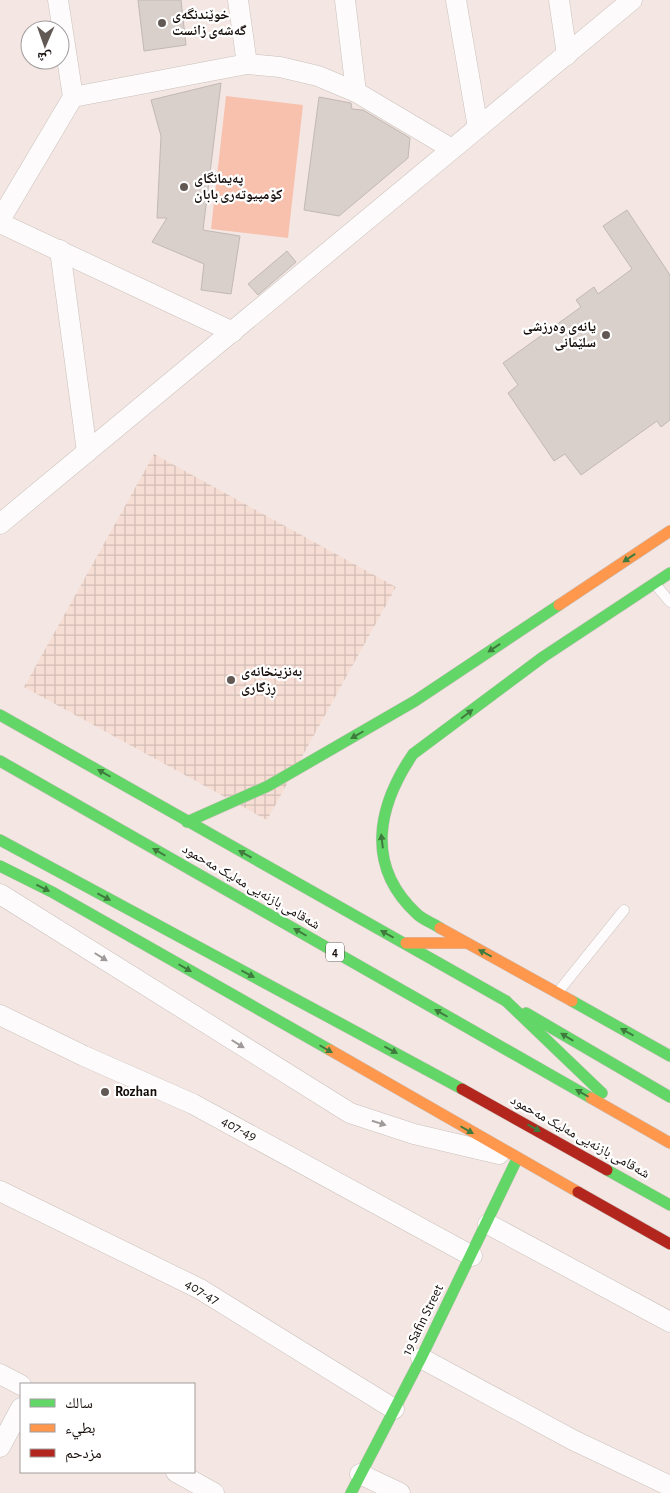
<svg xmlns="http://www.w3.org/2000/svg" width="670" height="1493" font-family="'Alegreya Sans','Noto Naskh Arabic',sans-serif">
<defs>
<pattern id="industrial-grid" width="8" height="8" patternUnits="userSpaceOnUse" patternTransform="scale(1.25)"><rect width="8" height="8" fill="#f6ded5"/><path d="M0 4h8M4 0v8" fill="none" stroke="#d2bdb6"/></pattern>
</defs>
<rect width="100%" height="100%" fill="#f4e7e3"/>
<!-- industrial -->
<polygon fill="url(#industrial-grid)" points="154,454 396,587 267,820 24,687"/>
<!-- garden -->
<polygon fill="#f7c1ae" points="226,96 303,105 288,238 211,229"/>
<!-- building -->
<g fill="#d9cfcb" stroke="#c2b8b4">
<polygon points="138,0 181,0 186,45 144,51"/>
<polygon points="221,83 203,230 240,236 231,294 201,290 204,264 152,242 167,218 157,218 161,136 151,100"/>
<polygon points="319,97 351,103 352,109 363,110 410,138 408,158 339,216 304,210"/>
<polygon points="627,210 670,275 670,420 661,427 657,421 581,475 565,454 554,461 508,393 518,385 503,363 581,307 576,300 594,287 598,294 632,269 603,226"/>
<polygon points="287,251 296,262 258,295 248,284"/>
</g>
<g fill="none" stroke-linecap="round" stroke-linejoin="round">
<defs>
<g id="lane">
<polyline points="655,584 670,602"/>
<polyline points="558,992 624,910"/>
</g>
<g id="street">
<polyline points="238,0 247,64"/>
<polyline points="345,0 356,92"/>
<polyline points="456,0 478,128"/>
<polyline points="559,0 567,55"/>
<polyline points="73,97 247,64 280,67 318,76 356,92 452,149"/>
<polyline points="0,220 73,97 58,0"/>
<polyline points="0,223 233,332"/>
<polyline points="60,250 87,452"/>
<polyline points="0,524 632,0"/>
<polyline points="0,894 350,1113 414,1134 499,1154"/>
<polyline points="0,1015 84,1056 193,1104 472,1256"/>
<polyline points="0,1191 200,1289 394,1409"/>
<polyline points="488,1224 670,1322"/>
<polyline points="421,1358 573,1440 670,1486"/>
<polyline points="0,1374 21,1385"/>
<polyline points="0,1447 21,1408"/>
<polyline points="176,1472 214,1493"/>
<polyline points="360,1474 400,1493"/>
</g>
<g id="fast">
<polyline points="0,715 506,1001"/>
<polyline points="0,761 591,1098"/>
<polyline points="187,822 268,786 415,701 559,605"/>
<polyline points="0,840 462,1089"/>
<polyline points="0,866 52,892 330,1050"/>
<path d="M440 928C433 923 423 920 417 914 365 866 377 807 413 754L543 657 670 573"/>
<polyline points="506,1001 602,1093"/>
<polyline points="572,1001 670,1056"/>
<polyline points="526,1013 670,1097"/>
<polyline points="607,1170 670,1205"/>
<polyline points="351,1493 421,1358 517,1159"/>
</g>
<g id="slow">
<polyline points="559,605 670,531"/>
<polyline points="440,928 572,1001"/>
<polyline points="406,943 467,943"/>
<polyline points="330,1050 578,1192"/>
<polyline points="591,1098 670,1143"/>
</g>
<g id="jam">
<polyline points="462,1089 607,1170"/>
<polyline points="578,1192 670,1244"/>
</g>
</defs>
<!-- lane casing -->
<use href="#lane" stroke="#cac0bc" stroke-width="11"/>
<!-- street casing -->
<use href="#street" stroke="#cac0bc" stroke-width="21"/>
<!-- fast casing -->
<use href="#fast" stroke="#cac0bc" stroke-width="12"/>
<!-- slow casing -->
<use href="#slow" stroke="#cac0bc" stroke-width="12"/>
<!-- jam casing -->
<use href="#jam" stroke="#cac0bc" stroke-width="12"/>
<!-- lane -->
<use href="#lane" stroke="#fdfbfb" stroke-width="10"/>
<!-- street -->
<use href="#street" stroke="#fdfbfb" stroke-width="20"/>
<!-- fast -->
<use href="#fast" stroke="#63d668" stroke-width="11"/>
<!-- slow -->
<use href="#slow" stroke="#ff974d" stroke-width="11"/>
<!-- jam -->
<use href="#jam" stroke="#b3261e" stroke-width="11"/>
</g>
<!-- one-way arrows -->
<defs><path id="oneway-solid" d="M-6-.8H1V-3.2L6.5 0L1 3.2V.8H-6Z" transform="scale(1.25)"/></defs>
<g fill="#3f7b3d">
<use href="#oneway-solid" transform="translate(629 558) rotate(146)"/>
<use href="#oneway-solid" transform="translate(494 648) rotate(146)"/>
<use href="#oneway-solid" transform="translate(467 714) rotate(-37)"/>
<use href="#oneway-solid" transform="translate(357 735) rotate(150)"/>
<use href="#oneway-solid" transform="translate(104 773) rotate(-150)"/>
<use href="#oneway-solid" transform="translate(382 841) rotate(-97)"/>
<use href="#oneway-solid" transform="translate(159 852) rotate(-150)"/>
<use href="#oneway-solid" transform="translate(245 854) rotate(-151)"/>
<use href="#oneway-solid" transform="translate(43 888) rotate(27)"/>
<use href="#oneway-solid" transform="translate(104 897) rotate(28)"/>
<use href="#oneway-solid" transform="translate(300 932) rotate(-150)"/>
<use href="#oneway-solid" transform="translate(387 934) rotate(-151)"/>
<use href="#oneway-solid" transform="translate(485 953) rotate(-152)"/>
<use href="#oneway-solid" transform="translate(185 968) rotate(30)"/>
<use href="#oneway-solid" transform="translate(248 974) rotate(28)"/>
<use href="#oneway-solid" transform="translate(441 1013) rotate(-150)"/>
<use href="#oneway-solid" transform="translate(627 1032) rotate(-151)"/>
<use href="#oneway-solid" transform="translate(567 1037) rotate(-149)"/>
<use href="#oneway-solid" transform="translate(326 1049) rotate(30)"/>
<use href="#oneway-solid" transform="translate(391 1050) rotate(28)"/>
<use href="#oneway-solid" transform="translate(582 1093) rotate(-150)"/>
<use href="#oneway-solid" transform="translate(534 1128) rotate(29)"/>
<use href="#oneway-solid" transform="translate(467 1130) rotate(30)"/>
</g>
<g fill="#a09b9a">
<use href="#oneway-solid" transform="translate(101 957) rotate(32)"/>
<use href="#oneway-solid" transform="translate(238 1044) rotate(32)"/>
<use href="#oneway-solid" transform="translate(379 1123) rotate(18)"/>
</g>
<!-- markers -->
<g fill="#625955" stroke="#fff" stroke-width="2">
<circle cx="162" cy="23" r="5"/>
<circle cx="184" cy="187" r="5"/>
<circle cx="606" cy="335" r="5"/>
<circle cx="231" cy="680" r="5"/>
<circle cx="105" cy="1092" r="5"/>
</g>
<g text-anchor="middle" dominant-baseline="central" stroke-width="4.5" stroke-linejoin="round" paint-order="stroke">
<!-- shield labels -->
<rect fill="#fff" stroke="#5a5553" stroke-width="1" x="326" y="942.5" width="18" height="19" rx="4"/>
<g font-size="12" font-weight="bold" fill="#140c09">
<text x="335" y="952">4</text>
</g>
<!-- poi labels -->
<g font-size="14" font-weight="bold" fill="#140c09" stroke="#fff" text-anchor="start">
<text x="172" y="15">خوێندنگەی<tspan x="172" dy="16">گەشەی زانست</tspan></text>
<text x="194" y="179">پەیمانگای<tspan x="194" dy="16">کۆمپیوتەری بابان</tspan></text>
<text x="596" y="327" text-anchor="end">یانەی وەرزشی<tspan x="596" dy="16">سلێمانی</tspan></text>
<text x="241" y="672">بەنزینخانەی<tspan x="241" dy="16">ڕزگاری</tspan></text>
<text x="115" y="1092">Rozhan</text>
</g>
<!-- street labels -->
<g font-size="14" fill="#140c09" stroke="#fff">
<text transform="translate(251 887) rotate(30)">شەقامی بازنەیی مەلیک مەحمود</text>
<text transform="translate(239 1129) rotate(28)">407-49</text>
<text transform="translate(580 1137) rotate(29)">شەقامی بازنەیی مەلیک مەحمود</text>
<text transform="translate(202 1292) rotate(30)">407-47</text>
<text transform="translate(423 1320) rotate(-64)">19 Safin Street</text>
</g>
</g>
<!-- legend -->
<rect x="20" y="1383" width="175" height="90" fill="#ffffff" stroke="#a19e9d"/>
<rect x="30" y="1399" width="25" height="8" fill="#63d668" stroke="#a19e9d"/>
<text x="65" y="1408" font-size="15" fill="#140c09">سالك</text>
<rect x="30" y="1424" width="25" height="8" fill="#ff974d" stroke="#a19e9d"/>
<text x="65" y="1433" font-size="15" fill="#140c09">بطيء</text>
<rect x="30" y="1449" width="25" height="8" fill="#b3261e" stroke="#a19e9d"/>
<text x="65" y="1458" font-size="15" fill="#140c09">مزدحم</text>
<!-- north arrow -->
<g transform="translate(45 45) rotate(182)"><circle r="24" fill="#ffffff" stroke="#a19e9d"/>
<path d="M0-4L9 19L0 12L-9 19Z" fill="#625955"/>
<text y="-8" font-size="14" font-weight="bold" text-anchor="middle" fill="#140c09">ش</text>
</g>
</svg>
